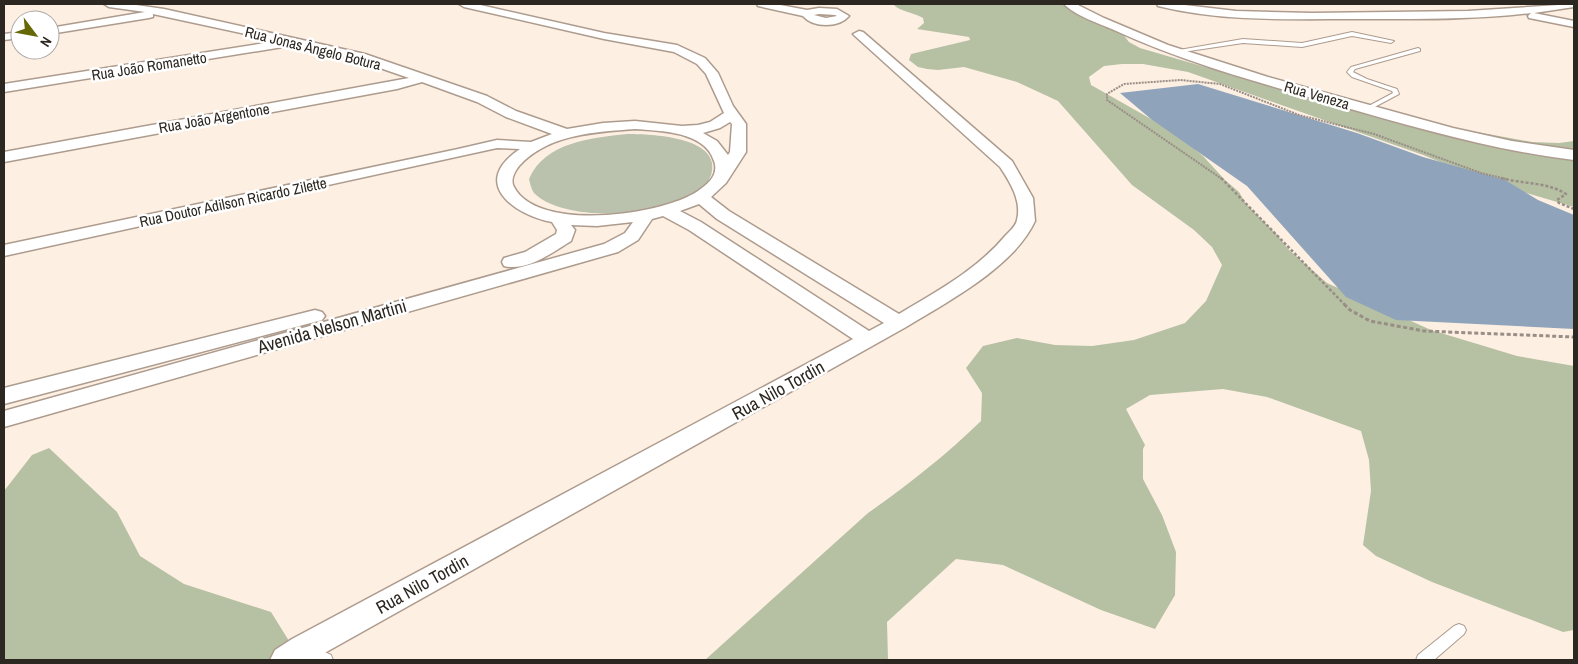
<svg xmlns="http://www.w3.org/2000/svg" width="1578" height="664" font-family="'Archivo Narrow',sans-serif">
<rect width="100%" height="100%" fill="#feefe3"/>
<!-- green -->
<path fill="#bac2ae" d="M627 134C648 134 707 136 712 163 713 171 711 178 706 184 676 218 566 225 534 193 531 189 530 183 529 179 545 142 591 138 627 134Z"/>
<!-- forest -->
<g fill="#b6c0a3">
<path d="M893 4H1076L1119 29 1129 42 1140 48 1205 67 1338 101 1466 130 1532 142 1559 143 1574 141V207L1492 183 1423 155 1188 72 1143 64H1122L1104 66 1089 77 1091 85 1174 132 1203 156 1225 180 1239 192 1246 204 1277 235 1289 250 1327 283 1431 330 1517 356 1574 366V630L1563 632 1432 582 1376 556 1363 545 1371 491 1369 460 1361 431 1267 397 1223 389 1150 395 1126 409 1145 445 1143 449V479L1162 515 1176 552 1175 595 1155 629 1101 610 1003 565 956 559 887 622 888 660H705L868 513C908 485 946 455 981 421L982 393 966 368 983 346 1017 338 1055 345 1092 346 1134 340 1185 323 1206 301 1222 265 1212 247 1194 230 1132 185 1058 101 1017 82 964 67 938 70 927 69 918 67 909 60 911 54 970 40 969 37 917 29 924 23 923 18C913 12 900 12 893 4Z"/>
<polygon points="49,448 117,512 140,556 184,584 271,612 294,649 319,660 4,660 4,491 32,455"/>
</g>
<!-- water -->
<polygon fill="#8fa4bb" points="1198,84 1357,133 1423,157 1505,180 1538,200 1574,215 1574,329 1396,320 1346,297 1247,186 1151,119 1120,93"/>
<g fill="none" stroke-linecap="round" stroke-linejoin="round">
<defs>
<g id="lane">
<polygon points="1352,32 1394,41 1391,43 1352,36 1302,47 1243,43 1176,53 1173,51 1243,39 1302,43"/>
<polygon points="1418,48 1420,49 1420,51 1355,69 1353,72 1367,79 1397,89 1399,94 1369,110 1365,110 1365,108 1393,93 1392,91 1352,77 1347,72 1351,67"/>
<polygon points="1459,624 1464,626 1466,630 1464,634 1434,660 1416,660 1418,655 1454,626"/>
<path d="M306 643 331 655 333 660C321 660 305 663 298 650L301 645Z"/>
</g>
<g id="street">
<path d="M104 4H129L164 9 365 54 487 96 516 111 567 129 603 123 635 121 682 126 698 125 710 122 724 113 706 74 697 64 674 52 604 39 464 7 459 4H476L604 33 677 45 705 58 718 73 733 106 746 124V152L726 183 711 197 729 211 899 314C937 291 977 270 1006 235 1010 231 1016 226 1017 220 1022 201 1010 182 1000 167L855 36 853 34 859 31 863 32 1012 161 1033 198 1035 221C1014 267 947 302 906 327L312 660H270L275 650 292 639 853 339 689 230 663 216 652 219 638 240 618 252 4 427V411L604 244 625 233 633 222 597 226 571 225 575 230 571 241C553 252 527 272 504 266L502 262 504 258 525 252 556 234 557 230 552 222C512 214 470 182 520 149L497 148 4 256V245L458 149 497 140 531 142 552 134 506 117 477 102 422 82 397 89 4 162V152L409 78 357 60 289 44 283 47 4 92V84L278 41 153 14V17L149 18 50 34V28L145 12 109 7ZM730 122 732 124 730 152 728 155 717 141 703 133 720 128ZM635 129C660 131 705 131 714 161 719 175 709 183 698 191 663 215 538 233 514 187 510 180 515 171 519 166 548 134 595 132 635 129ZM699 204 717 219 884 323 869 331 701 222 680 211Z"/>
<path d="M757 4H775L807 10 819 8 837 9 849 16C839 28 813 28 803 16L758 6ZM819 14 835 15 837 16 826 18 814 15Z"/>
<path d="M1064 4H1076L1104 18 1168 45 1268 77 1453 128 1512 141 1574 150V160C1491 150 1410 126 1330 103 1257 82 1183 62 1114 30 1100 24 1074 15 1064 4Z"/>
<path d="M1157 4H1176L1236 11 1312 13 1468 11 1574 4V7L1534 13 1574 21V27L1529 18 1528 16 1531 13C1473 20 1414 19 1356 19 1290 19 1223 22 1158 6Z"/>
<polygon points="20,32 20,38 4,40 4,34"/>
<polygon points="315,310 322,312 325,316 322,320 4,404 4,388"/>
</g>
</defs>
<!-- lane casing -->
<use href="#lane" stroke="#ad9c8e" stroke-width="2"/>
<!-- street casing -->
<use href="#street" stroke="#ad9c8e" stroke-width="3"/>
<!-- path-far2 -->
<polyline stroke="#988e85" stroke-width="2" stroke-dasharray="2 1" stroke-linecap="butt" points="1222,179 1107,100 1107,94 1124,84 1180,80 1220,84 1299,115 1374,134 1481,173 1506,179"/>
<!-- path-far1 -->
<g stroke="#988e85" stroke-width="2.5" stroke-dasharray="3 2" stroke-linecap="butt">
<polyline points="1221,178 1345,305"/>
<path d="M1501 178C1522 184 1548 182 1566 194L1557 200 1559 203 1574 209"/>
</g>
<!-- path -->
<polyline stroke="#988e85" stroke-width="3" stroke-dasharray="4 2.5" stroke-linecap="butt" points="1344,304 1350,310 1370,321 1424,331 1574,337"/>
<!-- lane -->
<use href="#lane" fill="#fff" fill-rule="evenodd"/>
<!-- street -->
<use href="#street" fill="#fff" fill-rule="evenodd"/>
</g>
<g text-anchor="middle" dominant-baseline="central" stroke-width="5" stroke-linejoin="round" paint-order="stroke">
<!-- far-street labels -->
<g font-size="15" fill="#2d2721" stroke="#fff">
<text transform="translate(313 48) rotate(14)">Rua Jonas Ângelo Botura</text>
<text transform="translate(149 66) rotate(-9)">Rua João Romanetto</text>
<text transform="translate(1317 95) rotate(16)">Rua Veneza</text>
<text transform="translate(214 118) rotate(-10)">Rua João Argentone</text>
<text transform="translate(233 202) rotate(-12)">Rua Doutor Adilson Ricardo Zilette</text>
</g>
<!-- street labels -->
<g font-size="18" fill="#2d2721" stroke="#fff">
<text transform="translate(332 326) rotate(-16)">Avenida Nelson Martini</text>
<text transform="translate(778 390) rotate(-29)">Rua Nilo Tordin</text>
<text transform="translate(422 584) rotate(-29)">Rua Nilo Tordin</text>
</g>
</g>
<!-- border -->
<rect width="1578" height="664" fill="none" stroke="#2d2721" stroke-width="10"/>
<!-- north arrow -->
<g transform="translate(35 35) rotate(122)"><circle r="24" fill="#ffffff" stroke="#aba9a6"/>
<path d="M0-4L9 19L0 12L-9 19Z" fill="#666806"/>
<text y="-8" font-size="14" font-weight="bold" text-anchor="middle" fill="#2d2721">N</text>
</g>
</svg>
